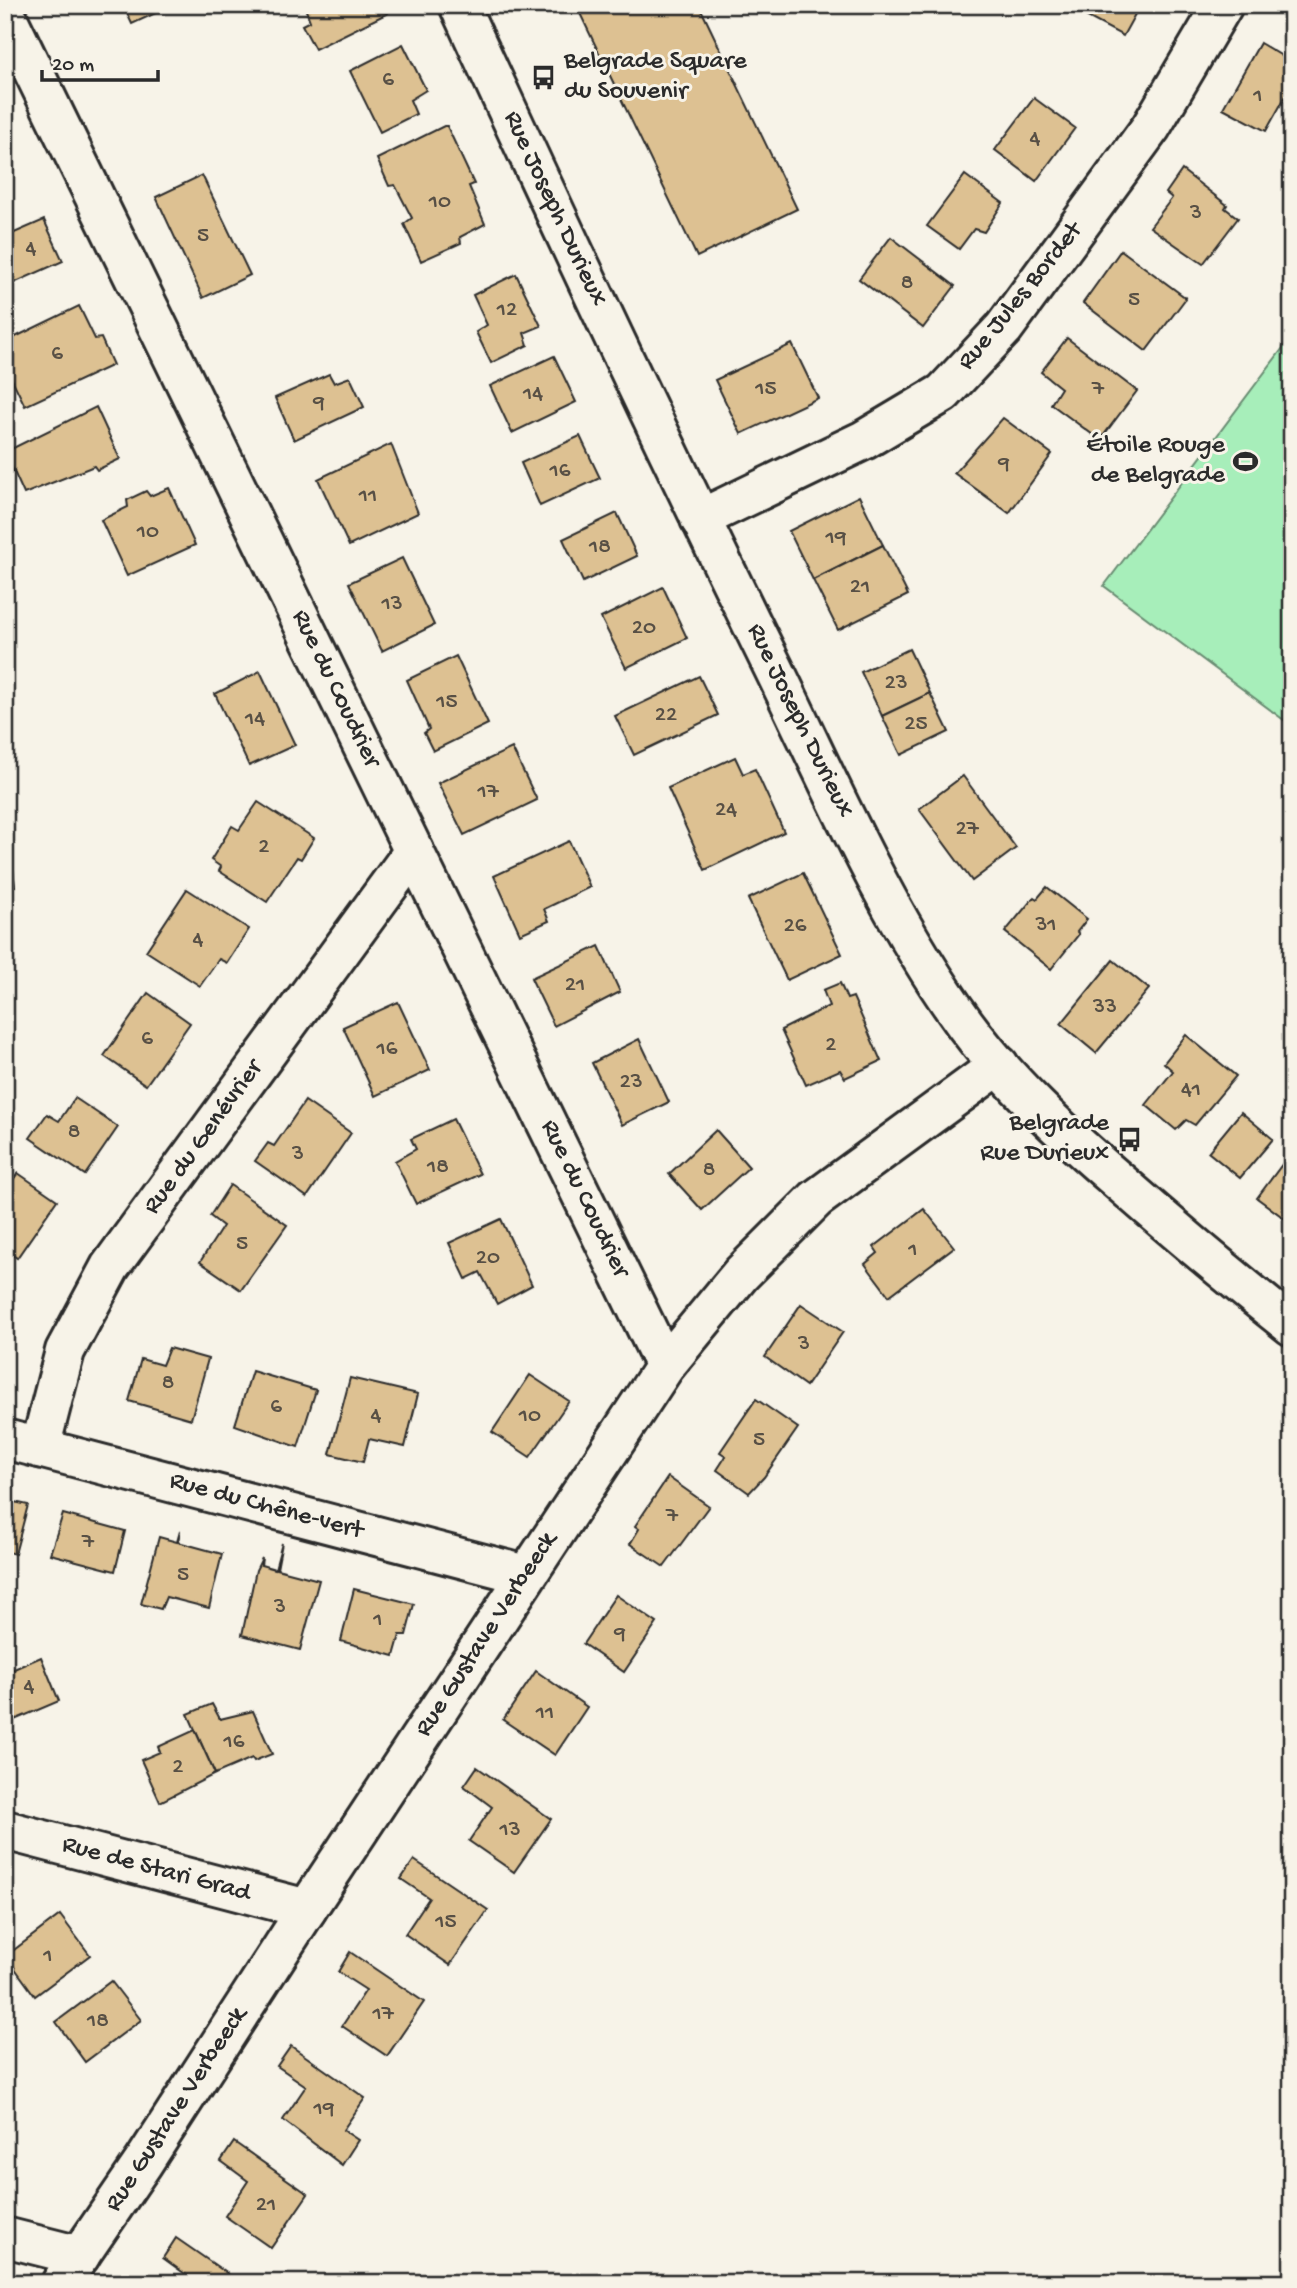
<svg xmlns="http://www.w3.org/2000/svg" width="1297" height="2288" font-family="'Gochi Hand',sans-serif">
<rect width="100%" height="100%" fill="#f7f3e8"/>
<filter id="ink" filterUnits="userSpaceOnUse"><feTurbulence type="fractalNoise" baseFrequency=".0143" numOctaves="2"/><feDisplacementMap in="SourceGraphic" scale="14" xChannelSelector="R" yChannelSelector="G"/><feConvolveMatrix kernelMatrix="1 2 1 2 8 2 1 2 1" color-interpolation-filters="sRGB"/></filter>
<g filter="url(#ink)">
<!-- green -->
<polygon fill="#a7eeba" stroke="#698c72" stroke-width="2" points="1292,336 1292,726 1104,586"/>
<!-- building -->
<g fill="#ddc192" stroke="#2b2b2b" stroke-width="2">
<polygon points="123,5 173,5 132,24"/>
<polygon points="304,5 384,5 388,13 315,49 302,25 310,21"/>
<polygon points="576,5 699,5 797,209 697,257"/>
<polygon points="1083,5 1140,5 1123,36 1080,13"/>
<polygon points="1260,43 1292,62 1292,85 1266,131 1223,108"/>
<polygon points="403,44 426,90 410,100 416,114 380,132 350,71"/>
<polygon points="1034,98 1075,128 1036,181 995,150"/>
<polygon points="444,126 447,126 474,184 469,186 485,224 460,237 461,243 421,261 404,224 412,218 395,185 389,186 377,159"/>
<polygon points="1182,170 1227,205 1225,208 1238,218 1203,264 1150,227 1172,198 1166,193"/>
<polygon points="202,175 250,275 203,298 156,197"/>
<polygon points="965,175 1003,203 984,232 974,229 959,249 927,226"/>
<polygon points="44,220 63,261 5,287 5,237"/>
<polygon points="891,237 955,286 923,328 859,279"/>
<polygon points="1121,250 1186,298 1146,351 1083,303"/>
<polygon points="516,274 541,326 524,333 528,345 491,363 476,332 487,325 473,295"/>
<polygon points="79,306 95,339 101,338 113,365 25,406 5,365 5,342"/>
<polygon points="1067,338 1137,391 1100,440 1051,404 1061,388 1041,372"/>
<polygon points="792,344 818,398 741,434 715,380"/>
<polygon points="554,356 576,402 512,433 490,386"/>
<polygon points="329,374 334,383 350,377 364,407 294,440 275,398"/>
<polygon points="96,407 120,459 97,470 94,466 24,494 5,452"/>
<polygon points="1003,418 1052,454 1009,513 954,473"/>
<polygon points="580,436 600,478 540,506 521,463"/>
<polygon points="391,444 418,513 349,546 318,479"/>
<polygon points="169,488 195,545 127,576 101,520 128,507 127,500 146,491 150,496"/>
<polygon points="859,496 883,545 813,580 789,531"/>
<polygon points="617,513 637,556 583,582 563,539"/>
<polygon points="883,545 908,595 838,630 813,580"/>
<polygon points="402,558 434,625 382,651 349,583"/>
<polygon points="663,587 687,638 626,668 601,618"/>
<polygon points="909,649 930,693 882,716 861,672"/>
<polygon points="456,656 488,724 433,751 424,733 429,729 407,680"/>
<polygon points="260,671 295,745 249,766 215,694"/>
<polygon points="699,676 718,715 634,755 615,716"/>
<polygon points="930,693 949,732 901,755 882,716"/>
<polygon points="512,748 537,800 464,835 438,783"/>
<polygon points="735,757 743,774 755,769 784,832 705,870 668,788"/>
<polygon points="963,776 1016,848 972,881 919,809"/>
<polygon points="258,802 314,838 301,859 297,857 267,902 219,871 221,867 211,860 232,826 239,830"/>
<polygon points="7,818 15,886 5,887 5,819"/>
<polygon points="569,841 590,887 544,909 549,921 520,934 494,876"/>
<polygon points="803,873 842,954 787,980 748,899"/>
<polygon points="1047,887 1087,919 1077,932 1079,934 1051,969 1005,932 1034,897 1037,899"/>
<polygon points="187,889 249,929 227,963 219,959 200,986 146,951"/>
<polygon points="599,946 620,992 554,1026 531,978"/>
<polygon points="1113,960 1149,989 1096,1053 1061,1024"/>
<polygon points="840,983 847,999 853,997 881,1061 845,1078 840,1070 806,1085 781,1030 829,1006 823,990"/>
<polygon points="148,993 190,1023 146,1085 104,1056"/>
<polygon points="398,1002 430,1070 375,1096 343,1027"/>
<polygon points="1186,1035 1236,1076 1195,1125 1186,1120 1176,1130 1146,1105 1173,1071 1164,1063"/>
<polygon points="639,1039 669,1102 622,1125 592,1063"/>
<polygon points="75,1098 118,1127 85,1175 30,1138 47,1114 59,1121"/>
<polygon points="305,1101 351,1133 307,1197 255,1161 268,1143 274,1146"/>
<polygon points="1241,1112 1273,1139 1240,1178 1208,1152"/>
<polygon points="453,1119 480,1174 416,1204 395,1161 416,1149 411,1139"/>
<polygon points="716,1130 749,1167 702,1210 669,1174"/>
<polygon points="1292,1151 1292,1224 1257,1198"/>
<polygon points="18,1173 57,1200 17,1258 5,1250 5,1191"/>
<polygon points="230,1185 287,1225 241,1290 200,1262 223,1226 210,1216"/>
<polygon points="924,1209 954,1247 889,1296 865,1264 878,1253 874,1247"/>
<polygon points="501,1219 532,1285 497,1304 480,1272 466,1279 449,1243"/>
<polygon points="801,1304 843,1332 806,1386 765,1357"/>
<polygon points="169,1348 208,1359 191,1419 129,1401 141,1359 162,1365"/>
<polygon points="252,1371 316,1390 298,1447 235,1425"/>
<polygon points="530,1375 569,1401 530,1457 492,1432"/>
<polygon points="350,1378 418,1394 405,1447 369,1439 363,1462 330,1454"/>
<polygon points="756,1399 798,1428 764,1477 749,1493 717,1470 726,1456 720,1452"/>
<polygon points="668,1477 709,1506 664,1567 630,1544 639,1529 635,1526"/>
<polygon points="5,1500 28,1505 15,1554 5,1551"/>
<polygon points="63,1514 125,1531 115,1571 50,1554"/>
<polygon points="180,1531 178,1542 222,1554 209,1608 166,1597 161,1609 141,1604 159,1537 177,1542"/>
<polygon points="282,1543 277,1569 319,1580 300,1650 242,1635 256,1570 262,1558 261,1565 275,1569"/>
<polygon points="354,1589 414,1604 406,1635 400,1635 394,1656 341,1641"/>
<polygon points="616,1595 657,1623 624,1672 583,1644"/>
<polygon points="41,1657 59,1701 5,1724 5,1673"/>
<polygon points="536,1671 587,1707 555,1755 503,1720"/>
<polygon points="212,1704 220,1719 253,1711 272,1754 254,1761 252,1758 215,1774 188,1714"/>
<polygon points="195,1730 215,1774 160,1802 141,1760 160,1752 158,1747"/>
<polygon points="477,1767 551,1819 514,1872 469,1841 492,1807 464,1786"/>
<polygon points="414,1860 488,1910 450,1965 405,1934 429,1898 401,1879"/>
<polygon points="60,1915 90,1955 35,1996 6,1956"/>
<polygon points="350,1952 424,2002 387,2056 342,2026 366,1990 338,1972"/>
<polygon points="111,1981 141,2020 85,2062 56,2022"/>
<polygon points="291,2046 365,2098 343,2130 358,2140 342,2165 283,2120 306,2086 277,2066"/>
<polygon points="234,2142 308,2194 271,2248 225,2216 248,2181 221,2161"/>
<polygon points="176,2238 241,2283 189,2283 192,2279 163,2258"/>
</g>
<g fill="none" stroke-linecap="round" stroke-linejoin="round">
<defs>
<g id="street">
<polyline points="5,13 665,1366"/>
<polyline points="700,519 864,440 943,393 1004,328 1151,127 1223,5"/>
<polyline points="5,1439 526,1575"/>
<polyline points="40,1448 65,1351 110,1267 414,851"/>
<polyline points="5,1830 307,1909"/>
<polyline points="5,2237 80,2256"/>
<polyline points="61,2283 143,2163 307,1909 665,1366 741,1274 816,1199 999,1065"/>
</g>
<path id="secondary" d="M459 5C561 227 665 448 773 667 832 788 886 915 965 1024 1009 1084 1065 1135 1121 1183 1177 1232 1234 1280 1292 1326"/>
</defs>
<!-- street casing -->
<use href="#street" stroke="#2b2b2b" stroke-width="44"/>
<!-- secondary casing -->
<use href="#secondary" stroke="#2b2b2b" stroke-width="44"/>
<!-- street -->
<use href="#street" stroke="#f7f3e8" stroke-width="38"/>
<!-- secondary -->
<use href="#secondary" stroke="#f7f3e8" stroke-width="38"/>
</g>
</g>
<!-- icons -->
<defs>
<symbol id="bus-bare" viewBox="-9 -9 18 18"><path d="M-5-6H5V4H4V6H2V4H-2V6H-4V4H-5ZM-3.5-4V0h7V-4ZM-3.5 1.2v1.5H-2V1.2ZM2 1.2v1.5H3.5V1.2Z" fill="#2b2b2b" stroke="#f7f3e8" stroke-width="2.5" paint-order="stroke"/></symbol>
<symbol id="stadium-bare" viewBox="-9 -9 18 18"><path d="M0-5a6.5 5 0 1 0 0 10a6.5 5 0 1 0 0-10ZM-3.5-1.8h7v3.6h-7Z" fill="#2b2b2b" stroke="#f7f3e8" stroke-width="2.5" paint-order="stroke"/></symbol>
</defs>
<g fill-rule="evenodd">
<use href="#bus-bare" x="526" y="60" width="35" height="35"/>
<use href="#stadium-bare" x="1228" y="444" width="35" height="35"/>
<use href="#bus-bare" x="1112" y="1122" width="35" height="35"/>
</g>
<g text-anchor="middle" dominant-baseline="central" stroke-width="6" stroke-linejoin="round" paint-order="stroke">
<!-- number labels -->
<g font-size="23" fill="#585045">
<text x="388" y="80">6</text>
<text x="1258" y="96">1</text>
<text x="1035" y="139">4</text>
<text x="440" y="202">10</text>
<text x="1196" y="213">3</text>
<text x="203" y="236">5</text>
<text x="31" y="249">4</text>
<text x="907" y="283">8</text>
<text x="1134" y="300">5</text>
<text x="507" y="310">12</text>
<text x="57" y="354">6</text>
<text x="766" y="389">15</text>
<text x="1098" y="389">7</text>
<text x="533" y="394">14</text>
<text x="319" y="403">9</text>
<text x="1004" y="464">9</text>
<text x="560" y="471">16</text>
<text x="368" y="496">11</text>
<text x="148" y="532">10</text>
<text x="836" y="538">19</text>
<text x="600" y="547">18</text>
<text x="860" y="587">21</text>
<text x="392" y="604">13</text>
<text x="644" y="628">20</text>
<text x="896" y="683">23</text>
<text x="447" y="702">15</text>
<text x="666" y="715">22</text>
<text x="255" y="719">14</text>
<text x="916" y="724">25</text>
<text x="488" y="792">17</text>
<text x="726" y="810">24</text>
<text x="967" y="829">27</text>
<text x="264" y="847">2</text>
<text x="1046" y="925">31</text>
<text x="795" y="926">26</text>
<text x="198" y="940">4</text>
<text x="575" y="985">21</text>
<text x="1105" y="1007">33</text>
<text x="147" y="1039">6</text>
<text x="831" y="1045">2</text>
<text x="387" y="1049">16</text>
<text x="631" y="1082">23</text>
<text x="1191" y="1090">41</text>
<text x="74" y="1132">8</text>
<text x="298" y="1154">3</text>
<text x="438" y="1167">18</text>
<text x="709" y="1170">8</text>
<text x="242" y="1244">5</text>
<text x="913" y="1250">1</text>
<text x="488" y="1258">20</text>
<text x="804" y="1344">3</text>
<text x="168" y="1383">8</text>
<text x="276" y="1407">6</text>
<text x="376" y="1416">4</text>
<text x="530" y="1416">10</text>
<text x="759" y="1440">5</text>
<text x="672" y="1516">7</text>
<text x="88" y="1542">7</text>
<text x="183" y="1575">5</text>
<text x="280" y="1607">3</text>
<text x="378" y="1620">1</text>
<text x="620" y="1634">9</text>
<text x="29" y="1687">4</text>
<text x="545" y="1713">11</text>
<text x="234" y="1742">16</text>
<text x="178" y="1767">2</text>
<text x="510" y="1830">13</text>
<text x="446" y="1922">15</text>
<text x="48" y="1956">1</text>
<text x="383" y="2014">17</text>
<text x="98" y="2021">18</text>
<text x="324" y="2109">19</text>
<text x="266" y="2205">21</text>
</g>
<!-- poi labels -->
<g font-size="26" fill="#2b2b2b" stroke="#f7f3e8" text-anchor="end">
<text x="564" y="62" text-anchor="start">Belgrade Square<tspan x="564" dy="30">du Souvenir</tspan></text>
<text x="1225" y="446">Étoile Rouge<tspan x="1225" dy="30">de Belgrade</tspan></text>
<text x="1109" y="1124">Belgrade<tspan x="1109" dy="30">Rue Durieux</tspan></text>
</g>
<!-- street labels -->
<g font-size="26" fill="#2b2b2b" stroke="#f7f3e8">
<text transform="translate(554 209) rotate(65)">Rue Joseph Durieux</text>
<text transform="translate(1021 297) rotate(-51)">Rue Jules Bordet</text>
<text transform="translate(335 689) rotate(64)">Rue du Coudrier</text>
<text transform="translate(799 721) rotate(64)">Rue Joseph Durieux</text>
<text transform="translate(204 1138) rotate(-54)">Rue du Genévrier</text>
<text transform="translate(584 1199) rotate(64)">Rue du Coudrier</text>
<text transform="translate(266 1507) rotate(15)">Rue du Chêne-vert</text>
<text transform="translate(487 1635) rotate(-57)">Rue Gustave Verbeeck</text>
<text transform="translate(156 1870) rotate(15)">Rue de Stari Grad</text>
<text transform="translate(177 2110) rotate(-57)">Rue Gustave Verbeeck</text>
</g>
</g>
<!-- margin -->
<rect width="1297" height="2288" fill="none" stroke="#f7f3e8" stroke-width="28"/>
<rect x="14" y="14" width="1269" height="2260" fill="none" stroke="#2b2b2b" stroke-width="2.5" filter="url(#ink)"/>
<!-- scale -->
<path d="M42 70v10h116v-10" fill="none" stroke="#2b2b2b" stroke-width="3.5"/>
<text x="52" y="70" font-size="21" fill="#2b2b2b" stroke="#f7f3e8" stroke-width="5" paint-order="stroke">20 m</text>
</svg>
